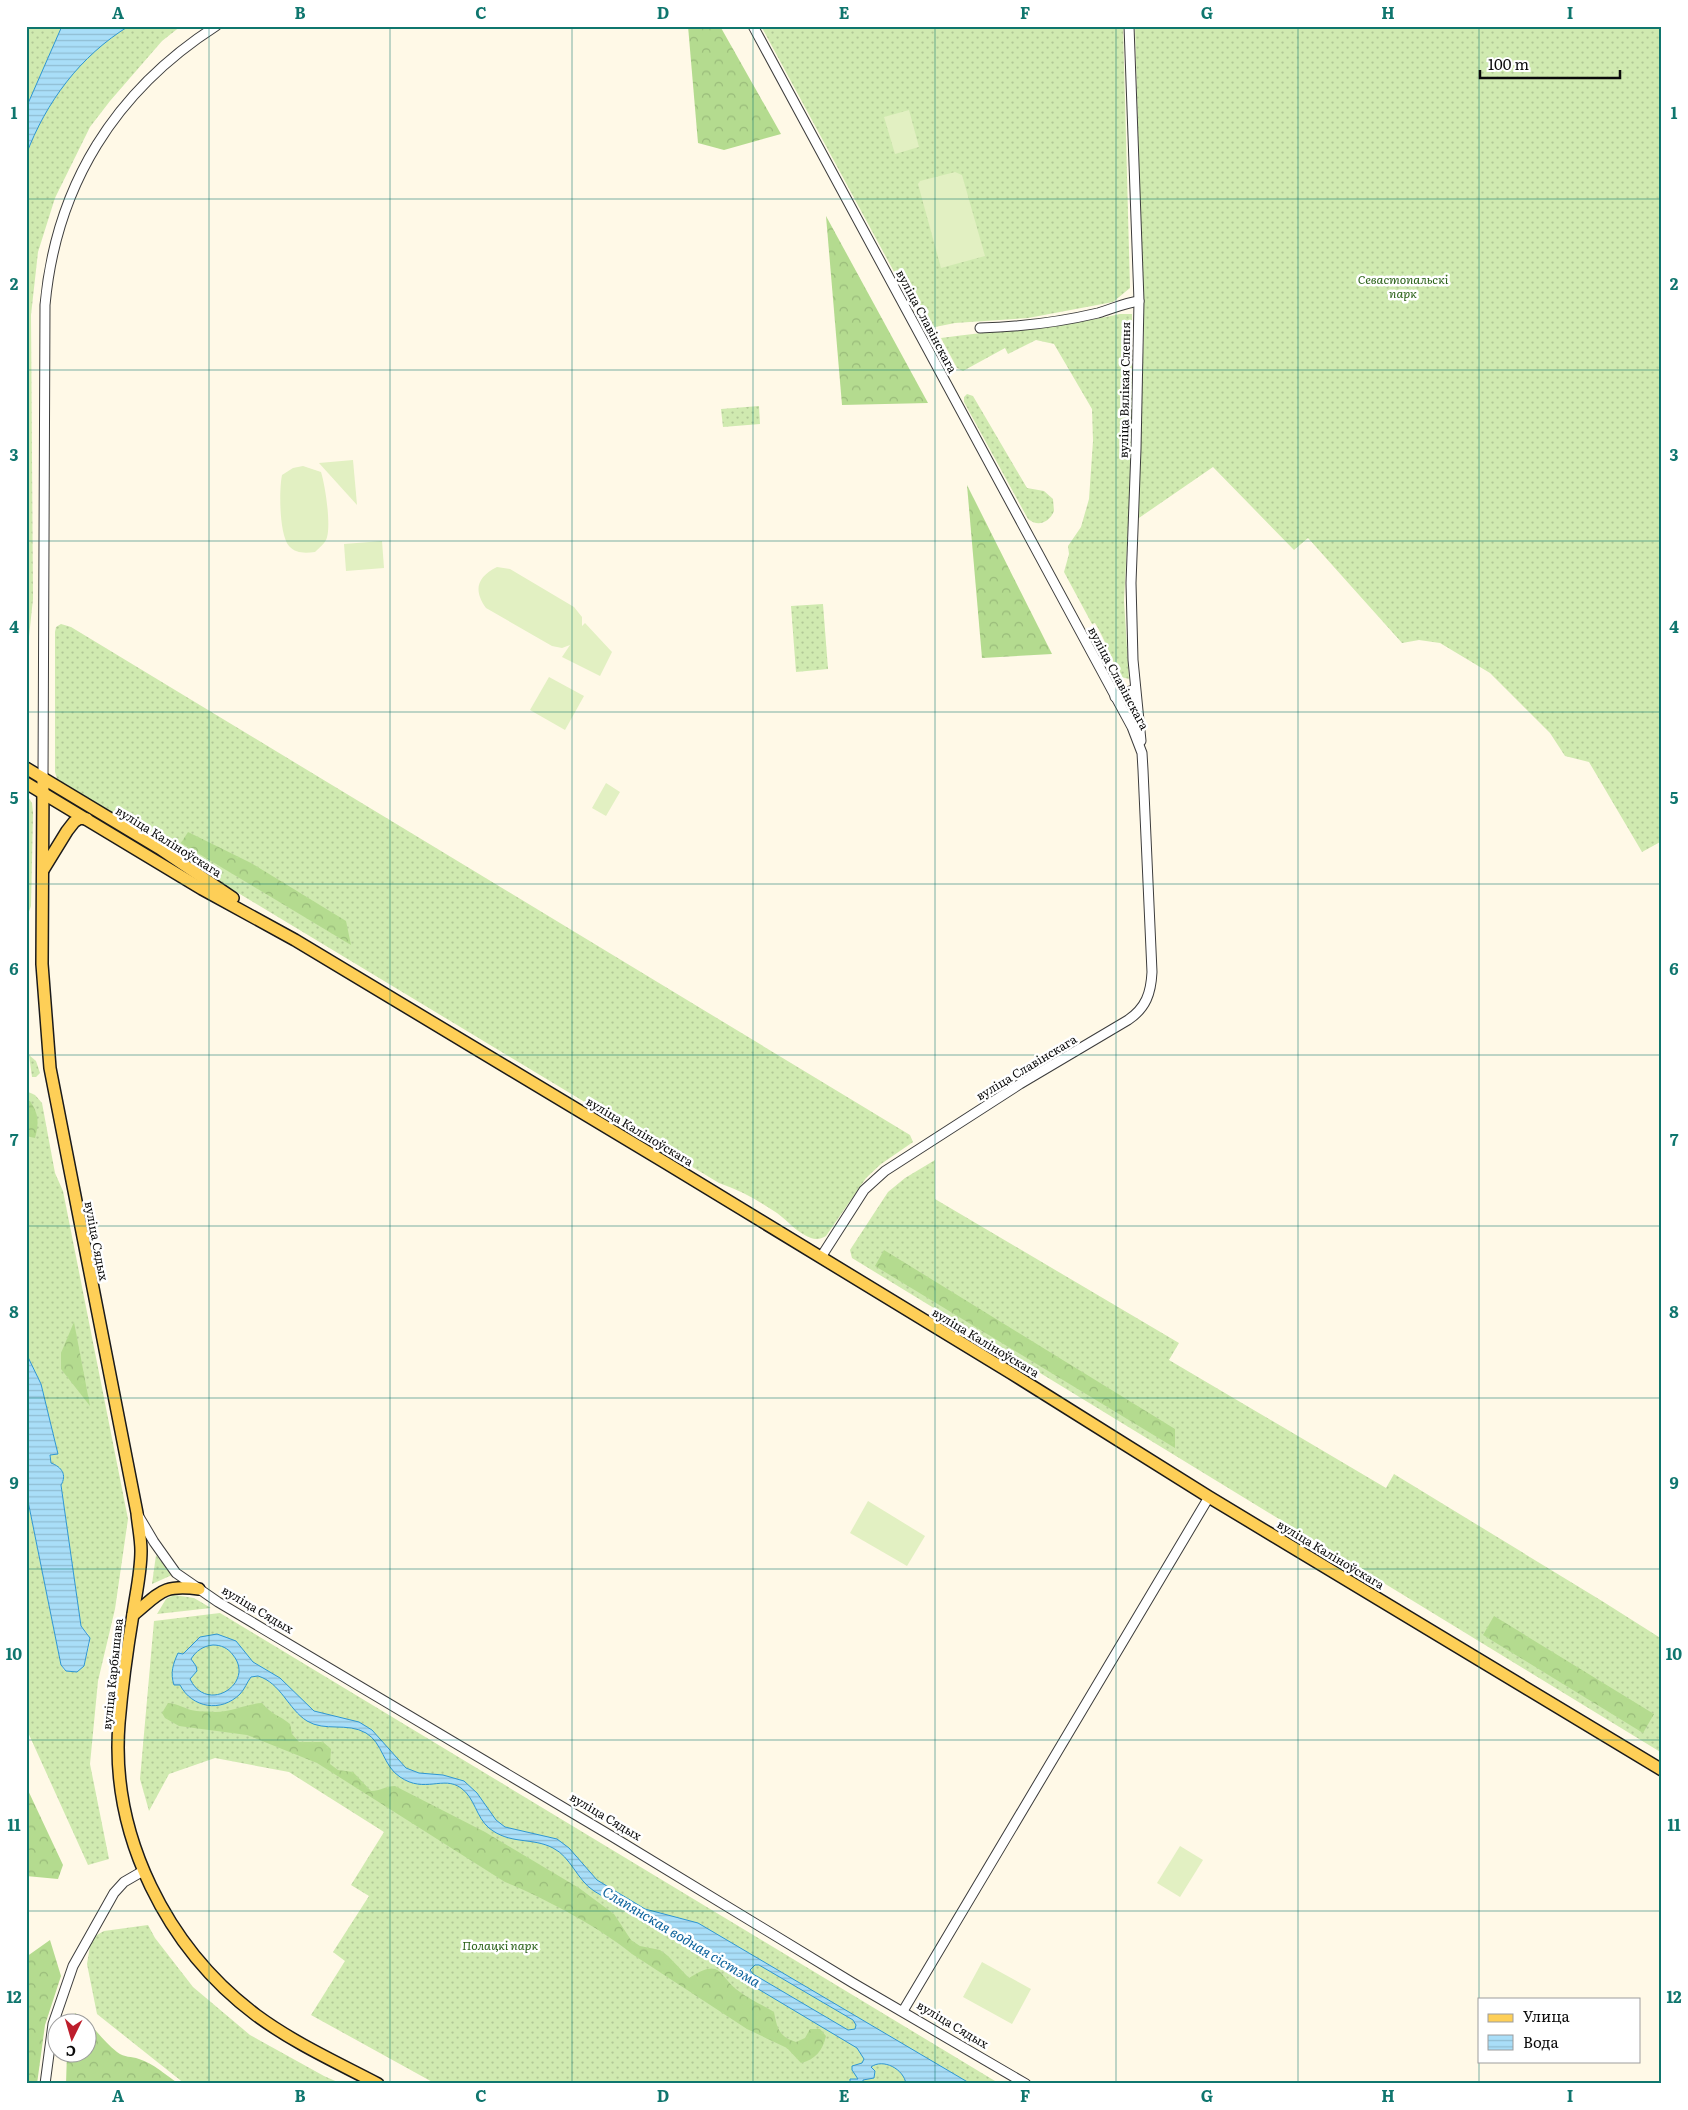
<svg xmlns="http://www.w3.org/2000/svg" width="1688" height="2110" font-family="Literata,serif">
<defs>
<pattern id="grass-dots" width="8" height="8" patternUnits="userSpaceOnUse" patternTransform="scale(1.25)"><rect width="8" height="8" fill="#d0eab0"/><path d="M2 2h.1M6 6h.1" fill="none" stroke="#b1c796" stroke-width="1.8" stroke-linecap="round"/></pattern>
<pattern id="forest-crowns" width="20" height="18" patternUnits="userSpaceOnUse" patternTransform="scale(1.25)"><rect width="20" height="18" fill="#b4db8f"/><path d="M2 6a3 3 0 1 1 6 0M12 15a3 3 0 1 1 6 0" fill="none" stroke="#99bb7a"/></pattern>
<pattern id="water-rules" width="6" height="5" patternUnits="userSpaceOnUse" patternTransform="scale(1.25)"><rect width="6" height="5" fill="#a9def8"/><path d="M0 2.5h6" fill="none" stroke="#90bdd3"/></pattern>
</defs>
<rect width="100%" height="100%" fill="#fff9e7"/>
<!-- grass -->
<g fill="url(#grass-dots)">
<polygon points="26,26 181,26 162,41 110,101 90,127 55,198 38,252 31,315 33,599 28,646 28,742 26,743"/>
<polygon points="761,26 1123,26 1130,288 1113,302 1028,318 955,323 925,329"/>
<polygon points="1135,26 1662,26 1662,841 1642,852 1589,762 1565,756 1550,733 1490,673 1440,643 1419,640 1402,643 1308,538 1294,550 1213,467 1136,520 1144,335"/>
<path d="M1120 314H1132V450L1124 601 1129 679 1121 677C1111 659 1106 641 1095 623L1092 624 1064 572 1069 554 1068 546 1081 527 1089 499 1093 441 1092 409 1054 344 1036 340 1008 354 1005 348 963 371 957 368 941 338C1001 329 1061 328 1120 314Z"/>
<path d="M967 394 973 396 1027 488 1044 491 1053 499 1054 511C1049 523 1038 527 1028 519L964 402V397Z"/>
<polygon points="759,406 760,424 723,427 721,409"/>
<polygon points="823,604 828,669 796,672 791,606"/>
<path d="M61 624 71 627 910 1135 913 1142 881 1164 866 1178 826 1236C821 1239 816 1240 811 1238 797 1233 788 1221 777 1213 759 1201 740 1190 719 1183L205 873 179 853 57 779 55 772V632L56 627Z"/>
<polygon points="26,794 32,803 33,813 31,906 26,920"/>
<polygon points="29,1055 36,1061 40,1073 36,1077 32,1077"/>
<path d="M26 1091 35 1095 42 1103 55 1173 63 1191 128 1519 115 1609 98 1681 90 1764 109 1859 88 1865 26 1728V1491L61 1665 64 1670 84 1666 90 1643 88 1634 81 1626 61 1485C67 1475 62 1467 51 1464L50 1455 58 1454 41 1384 26 1353Z"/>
<polygon points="935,1160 935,1199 1179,1343 1169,1360 1386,1488 1394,1474 1602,1601 1662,1639 1662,1753 852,1258 850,1250 888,1192 905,1178"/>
<polygon points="156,1555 172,1575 152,1584"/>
<polygon points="174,1595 194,1598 211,1608 157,1614 166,1599"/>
<polygon points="220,1613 1000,2084 436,2084 311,2015 345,1961 333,1952 369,1896 351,1885 384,1832 289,1772 215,1758 169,1774 149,1811 140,1779 154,1621"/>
<polygon points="148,1925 155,1938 193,1987 250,2035 324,2076 342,2084 185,2084 97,2014 87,1964 90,1946 95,1936 104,1931"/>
</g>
<!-- forest -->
<g fill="url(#forest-crowns)">
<polygon points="688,26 720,26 781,134 724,150 698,143"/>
<polygon points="826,216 928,403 842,405"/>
<polygon points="967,485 1052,654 982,658"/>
<polygon points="188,832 251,863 346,921 351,945 181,843"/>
<path d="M26 1100 30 1101C39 1114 39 1123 35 1138L26 1136Z"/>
<polygon points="884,1250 1175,1429 1175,1448 875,1266"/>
<polygon points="74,1322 90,1406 61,1369 61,1353"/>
<polygon points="1494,1616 1654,1714 1643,1733 1483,1635"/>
<path d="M168 1703C177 1704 182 1707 191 1710 198 1712 207 1711 215 1712 232 1712 245 1704 262 1703 272 1715 279 1715 290 1724L292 1734 299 1742H323L331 1749 330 1764 338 1770 353 1772 371 1791C380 1791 386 1786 395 1786L485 1832 579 1888 614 1914 631 1940 640 1946 660 1950 668 1956 689 1978C723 1956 718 1977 740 1992 750 2000 763 2005 774 2012 777 2028 779 2037 796 2042L805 2038 810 2029H820L826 2036C823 2050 815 2060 801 2063L787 2048 747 2029 632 1954C599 1927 546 1899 505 1882L317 1763 247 1735 179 1726 165 1718 162 1713Z"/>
<polygon points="26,1786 63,1865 58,1879 26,1876"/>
<polygon points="50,1940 61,1976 45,2025 37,2084 26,2084 26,1957"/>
<path d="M75 2013C93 2023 101 2040 117 2052 125 2058 131 2056 139 2059 153 2063 167 2076 179 2084H66L67 2053 88 2052V2022H73Z"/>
</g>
<!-- pitch -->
<g fill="#e2f0c2">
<polygon points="909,110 919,147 895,154 884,117"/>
<polygon points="955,172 962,175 985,256 941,268 918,184 920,181"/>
<polygon points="353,460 357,505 319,463"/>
<path d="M303 466 321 472C325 484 332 528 326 540 324 544 319 548 315 552 306 553 296 554 289 546 279 534 279 490 282 475L293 468Z"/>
<polygon points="382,541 384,568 346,571 344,544"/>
<path d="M497 567 510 569 574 607 582 617V626L585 623 612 652 600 676 562 657 570 645 562 648 552 646 486 608C473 590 477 577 497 567Z"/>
<polygon points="549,677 584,696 565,730 530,710"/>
<polygon points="606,783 620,792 606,816 592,808"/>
<polygon points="868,1501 925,1536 907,1566 850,1533"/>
<polygon points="1180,1846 1203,1860 1180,1897 1157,1883"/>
<polygon points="982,1962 1031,1989 1012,2024 963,1997"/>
</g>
<!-- water -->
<g fill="url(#water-rules)" stroke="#2e96d2" fill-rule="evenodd">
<path d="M62 26H129C80 56 46 102 26 155V108Z"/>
<path d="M26 1353 41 1384 58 1454 50 1455 51 1463C62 1467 67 1475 61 1485L81 1626 90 1638 84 1666 77 1672 66 1671 61 1665 26 1491Z"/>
<path d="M217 1634 236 1641 253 1662 280 1678 314 1711 359 1722 372 1730 406 1768 419 1773 443 1775 464 1781 477 1793 496 1820 505 1827 557 1839 569 1848 597 1880 645 1909 698 1923 971 2084H906C904 2069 883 2058 871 2067L875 2071 874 2078 863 2080V2084H850V2079H858L852 2070V2066L862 2063 864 2059 857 2048 594 1891C577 1880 571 1857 553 1848 532 1837 510 1845 489 1828 476 1817 475 1798 461 1788 443 1775 425 1794 400 1777 383 1766 383 1743 366 1733 347 1722 325 1732 307 1721 288 1709 281 1683 258 1676L251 1677C247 1682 245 1689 240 1694 221 1713 192 1708 180 1685H174C170 1673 173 1664 178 1653L183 1654 200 1637ZM213 1645C221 1645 228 1648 233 1655 256 1683 207 1715 190 1679L197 1671 196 1666 191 1659C196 1651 203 1646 213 1645ZM755 1965H759L853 2020 856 2025 855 2029 848 2030 753 1974 750 1970Z"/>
</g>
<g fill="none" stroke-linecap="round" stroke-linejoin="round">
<defs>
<g id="minor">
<path d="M753 26 1132 727 1142 753 1143 770 1152 972C1151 993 1146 1008 1128 1020L1020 1084 885 1171 864 1190 821 1257"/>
<polyline points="1129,26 1139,301 1136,449 1131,583 1133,660 1141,741"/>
<path d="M980 328C1019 327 1060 322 1098 313 1112 309 1124 303 1139 301"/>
<polyline points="1115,697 1135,689"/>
<path d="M43 779 45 305C56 185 115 91 216 26"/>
<polyline points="138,1515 154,1542 176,1573 218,1602 613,1837 853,1983 1026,2084"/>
<polyline points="903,2011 1209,1497"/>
<polyline points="45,2084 53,2024 73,1966 114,1893 124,1882 143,1871"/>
</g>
<g id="major">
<polyline points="26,768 159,848 233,898"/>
<path d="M43 779 42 964 50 1068 137 1513C138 1525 141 1538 141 1551 141 1572 136 1593 133 1614 127 1650 122 1687 119 1723 110 1836 167 1948 256 2015 294 2043 336 2062 378 2084"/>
<polyline points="26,783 202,889 295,940 666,1163 1011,1373 1209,1497 1662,1770"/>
<polyline points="43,870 67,831 74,822 80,818 87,819"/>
<path d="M133 1615C160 1593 162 1584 199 1589"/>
</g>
</defs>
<!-- minor casing -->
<use href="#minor" stroke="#3d3d3d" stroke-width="11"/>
<!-- major casing -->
<use href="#major" stroke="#1b1b1b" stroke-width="14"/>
<!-- minor -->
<use href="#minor" stroke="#fff" stroke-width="9"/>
<!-- major -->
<use href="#major" stroke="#fecf57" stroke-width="11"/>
</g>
<!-- grid -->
<path fill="none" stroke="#0f766e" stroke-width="1" stroke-opacity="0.55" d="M209 26V2084M390 26V2084M572 26V2084M753 26V2084M935 26V2084M1116 26V2084M1298 26V2084M1479 26V2084M26 199H1662M26 370H1662M26 541H1662M26 712H1662M26 884H1662M26 1055H1662M26 1226H1662M26 1398H1662M26 1569H1662M26 1740H1662M26 1911H1662"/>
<g text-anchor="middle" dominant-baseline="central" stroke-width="5" stroke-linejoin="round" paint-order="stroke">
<!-- park labels -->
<g font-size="12" font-style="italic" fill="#2b6219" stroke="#fff">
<text x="1403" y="279">Севастопальскі<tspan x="1403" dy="14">парк</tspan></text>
<text x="500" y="1945">Полацкі парк</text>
</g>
<!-- street labels -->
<g font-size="12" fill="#0a0a0a" stroke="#fff">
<text transform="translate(927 321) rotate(62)">вуліца Славінскага</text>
<text transform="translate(1124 390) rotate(-89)">вуліца Вялікая Слепня</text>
<text transform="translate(1119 678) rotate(62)">вуліца Славінскага</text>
<text transform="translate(169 841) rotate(32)">вуліца Каліноўскага</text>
<text transform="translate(1026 1067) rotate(-31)">вуліца Славінскага</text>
<text transform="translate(640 1131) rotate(31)">вуліца Каліноўскага</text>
<text transform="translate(97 1241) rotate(79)">вуліца Сядых</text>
<text transform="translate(986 1342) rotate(31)">вуліца Каліноўскага</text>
<text transform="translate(1331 1554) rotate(31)">вуліца Каліноўскага</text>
<text transform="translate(258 1609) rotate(31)">вуліца Сядых</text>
<text transform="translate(112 1674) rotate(-84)">вуліца Карбышава</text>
<text transform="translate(606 1816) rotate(31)">вуліца Сядых</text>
<text transform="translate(953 2024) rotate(31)">вуліца Сядых</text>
</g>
<!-- water labels -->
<g font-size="14" font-style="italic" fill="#10659e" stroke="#fff">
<text transform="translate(682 1936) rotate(31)">Сляпянская водная сістэма</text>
</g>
</g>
<!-- border -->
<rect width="1688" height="2110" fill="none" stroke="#ffffff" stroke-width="55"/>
<!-- legend -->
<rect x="1478" y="1998" width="162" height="65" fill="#ffffff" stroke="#9d9d9d"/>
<rect x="1488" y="2014" width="25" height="8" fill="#fecf57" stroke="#9d9d9d"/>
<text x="1523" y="2022" font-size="15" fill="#0a0a0a">Улица</text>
<rect x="1488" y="2035" width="25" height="15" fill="url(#water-rules)" stroke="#9d9d9d"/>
<text x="1523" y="2048" font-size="15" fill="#0a0a0a">Вода</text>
<!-- north arrow -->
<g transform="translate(72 2038) rotate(185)"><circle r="24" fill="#ffffff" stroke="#9d9d9d"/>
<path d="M0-4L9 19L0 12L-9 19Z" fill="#bd1e2c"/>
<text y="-8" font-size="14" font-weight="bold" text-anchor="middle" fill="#0a0a0a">С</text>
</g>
<!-- scale -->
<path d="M1480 70v8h140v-8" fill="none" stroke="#0a0a0a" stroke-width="2.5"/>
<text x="1488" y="70" font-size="15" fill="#0a0a0a" stroke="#ffffff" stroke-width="4" paint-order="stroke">100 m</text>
<rect x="28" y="28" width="1632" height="2054" fill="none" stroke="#0f766e" stroke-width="2"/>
<g font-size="16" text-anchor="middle" font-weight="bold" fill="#0f766e">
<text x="118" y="19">A</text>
<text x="300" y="19">B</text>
<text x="481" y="19">C</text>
<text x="663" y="19">D</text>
<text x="844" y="19">E</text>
<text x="1025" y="19">F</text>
<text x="1207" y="19">G</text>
<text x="1388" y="19">H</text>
<text x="1570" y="19">I</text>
<text x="14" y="119">1</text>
<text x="1674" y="119">1</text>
<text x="14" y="290">2</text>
<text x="1674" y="290">2</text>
<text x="14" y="461">3</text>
<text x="1674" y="461">3</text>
<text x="14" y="633">4</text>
<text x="1674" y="633">4</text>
<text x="14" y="804">5</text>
<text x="1674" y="804">5</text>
<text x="14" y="975">6</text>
<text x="1674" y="975">6</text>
<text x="14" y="1146">7</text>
<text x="1674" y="1146">7</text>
<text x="14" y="1318">8</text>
<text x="1674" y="1318">8</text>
<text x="14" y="1489">9</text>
<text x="1674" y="1489">9</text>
<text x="14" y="1660">10</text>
<text x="1674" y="1660">10</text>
<text x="14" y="1831">11</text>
<text x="1674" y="1831">11</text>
<text x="14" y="2003">12</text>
<text x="1674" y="2003">12</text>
<text x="118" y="2102">A</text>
<text x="300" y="2102">B</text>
<text x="481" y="2102">C</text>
<text x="663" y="2102">D</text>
<text x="844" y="2102">E</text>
<text x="1025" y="2102">F</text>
<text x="1207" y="2102">G</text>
<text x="1388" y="2102">H</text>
<text x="1570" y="2102">I</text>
</g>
</svg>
